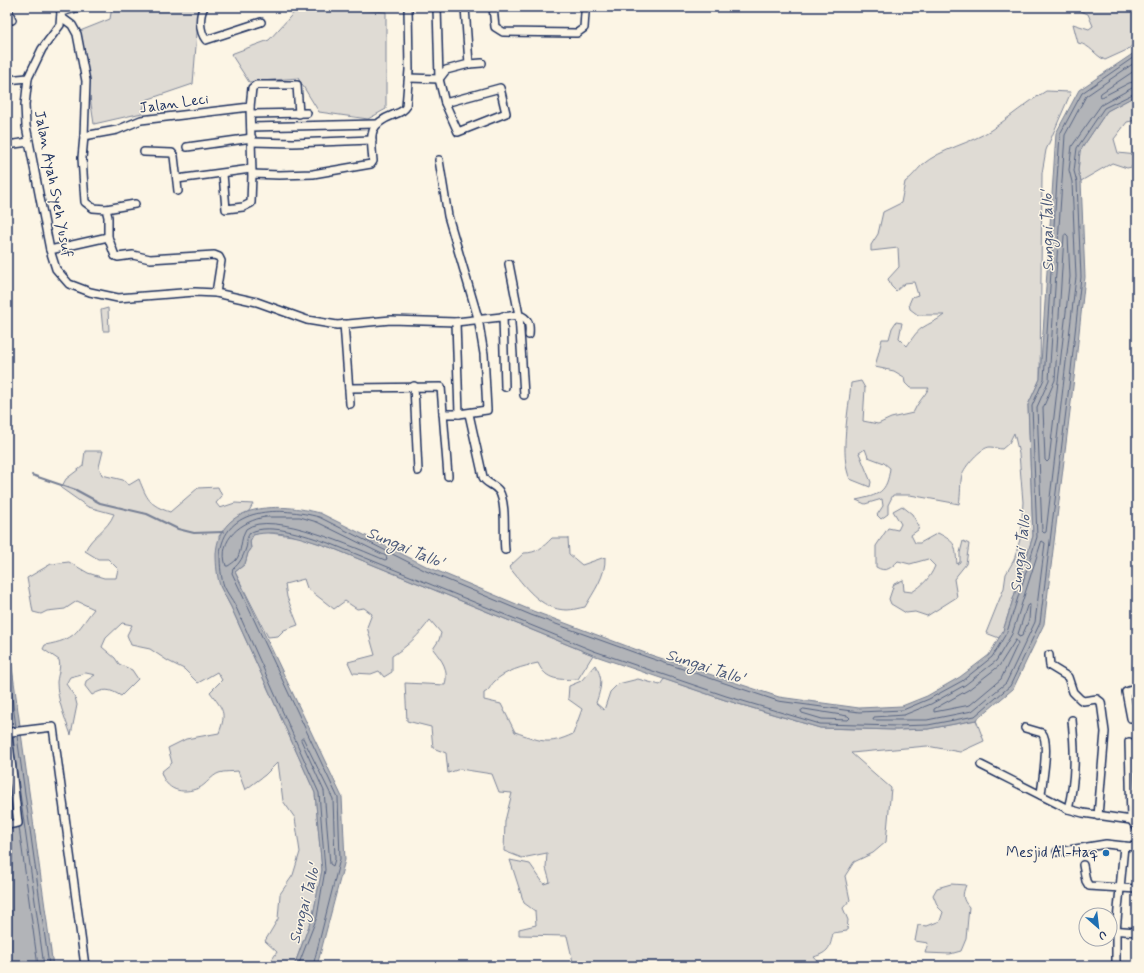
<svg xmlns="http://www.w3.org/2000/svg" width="1144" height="973" font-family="Mynerve,sans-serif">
<rect width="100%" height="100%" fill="#fcf5e5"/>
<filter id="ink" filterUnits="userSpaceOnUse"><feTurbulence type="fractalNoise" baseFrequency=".025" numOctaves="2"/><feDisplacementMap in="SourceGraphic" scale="8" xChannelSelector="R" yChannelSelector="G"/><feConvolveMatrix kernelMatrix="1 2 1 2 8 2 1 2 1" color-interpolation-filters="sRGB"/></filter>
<g filter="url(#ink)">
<!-- green -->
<g fill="#dfdbd4" stroke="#7d8599">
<polygon points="112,7 199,7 193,84 146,100 142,113 94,124 80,31 110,19"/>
<polygon points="299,7 323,7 386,12 386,109 368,119 319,112 298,78 249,82 231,54 269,40"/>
<path d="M1079 7H1137V41L1127 50 1105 60C1094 55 1091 45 1078 43L1073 24 1089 29 1093 26 1088 14 1078 10Z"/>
<path d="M1046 91 1071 92 1046 150 1042 173 1040 379 1028 405 1033 536 1003 631 999 638 986 633 1004 588 1006 574 1014 560 1021 536 1023 502 1019 454 1014 433 1009 443 1002 449C999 449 994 447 990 447 981 447 964 467 962 475 960 482 961 495 959 504L910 495H893L888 505V514L881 519 877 515 883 506 882 499 865 504 856 500C879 495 887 493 890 468L884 463 868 457 865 449 859 453 871 482 870 487 850 479C839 455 849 409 851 383L861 381 865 388 863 421 878 424 891 418 913 413C917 403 924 397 929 388H910L905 383 904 377 894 371 875 367 882 339H889L892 328 896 322 902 323 899 338 907 346C912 339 915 333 922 328 929 323 937 321 944 315H918L910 309 909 304 912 297 918 295 914 282 905 283 896 291 891 286 888 279 899 267 898 248 871 251V245L878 234 883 212 901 203 905 182C912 177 916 171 922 165 942 148 970 144 991 130 1010 117 1026 103 1046 91Z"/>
<polygon points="1137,95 1137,120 1127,122 1114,139 1118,153 1137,155 1137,166 1127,168 1112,163 1081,181 1078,171 1080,151 1107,111"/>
<polygon points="108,308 109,331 103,331 101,310"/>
<path d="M85 451H103L99 467 102 475 123 480 129 485 139 479C147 499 149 505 170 512L198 488 218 487 222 496 216 503 220 508 235 503 253 504 249 511 230 522 219 536 220 586 231 607 315 793 322 870 313 915 294 966H265L269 964 277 952 265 941 278 919 280 894 293 875 300 852 295 818 283 801 278 762 265 775 245 790 238 771C232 772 224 771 219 773 211 776 206 785 199 788 181 795 166 790 161 772L172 763 168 748 186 739 219 733C227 712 223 710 210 692L222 680 217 672 198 683 184 669 168 661 150 649 131 645 127 635 132 625 122 623 106 638 102 647 115 658 119 664 132 670 138 679 121 696C110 689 104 688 92 695L85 686 86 681 95 675 86 673 70 677 66 684 75 697 77 705 71 735C65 718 57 700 57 682 58 673 61 668 59 660L43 649 45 645C77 639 75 633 94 609L77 601 65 609 47 611 41 614 33 612 27 578 51 564 69 562 88 573 104 578H116L118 569 108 559H98L85 551C92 535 107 531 114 514L88 507 61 488 66 479 83 466Z"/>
<path d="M902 506 912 514 919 526 918 530 911 535 915 543H920L938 533C957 543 955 545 957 564L960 562V553L963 541 969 544 966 564 954 579 957 597 927 616 915 612 906 613 891 604 889 599 894 584 903 580 904 591 912 592C923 585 930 578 935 566L928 559 910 564 898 561C891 568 886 573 876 567V546L888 528 898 530 901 524 893 511Z"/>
<path d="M263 532 300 537 332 548 593 655 578 679C560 680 546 681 538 663 524 666 504 671 494 682 490 686 490 690 484 693V700L501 704 515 732C541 741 547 746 573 734L582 709 568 699 569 686 581 681 595 665C604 679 601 688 596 703L604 710 610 692 618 684 638 679 660 685 664 679 725 700 820 728 896 730 928 729 976 720 984 741 960 752 927 746 851 753 891 788 886 842 873 853 854 862 845 876 850 900 843 908 848 920 847 931 833 933C830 948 829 952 814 957L820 964 824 966H574L567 936 519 935V929L536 925 535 911 524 903 510 860 530 864 544 884 550 882 546 868 547 853 522 858 504 851 505 821 512 793 499 792 492 774 460 769 448 773 446 753 433 748 431 727 407 721 405 683 445 685C449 668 442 661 433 649L439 640 441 633 430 620C419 635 408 646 392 656V672L384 677 379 671 371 674 353 673 348 662 375 655 367 627 372 614 364 608 357 609 345 601 334 609 307 588 304 579 285 584 287 597 298 625 284 630 278 636 268 637 235 572 245 564 248 553 251 549 250 541 253 535Z"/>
<path d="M552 538H568L569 554 582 565 605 557C606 576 594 591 585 607 579 608 573 610 567 610 540 610 524 585 509 567L524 553C537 553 543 547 552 538Z"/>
<path d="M951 884 966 885C962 895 962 899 969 907L966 939 961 951 950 954 925 953 928 943 915 941 918 925 927 926 940 921 943 912 938 907 933 895 937 888Z"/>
</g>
<!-- water -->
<g fill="#b2b4b8" stroke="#767f94">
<path d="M1137 51V95L1107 111 1080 151 1078 171 1081 181 1085 277 1075 370 1044 624 1013 689 976 720 928 729 896 730 820 728 725 700 593 655 332 548C308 540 279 528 253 535L250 541 251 549 248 553 245 564 235 572 342 797 345 860 317 966H294L313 915 322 870 315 793 231 607C228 601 224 594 221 588 217 579 216 564 216 554 219 501 282 503 320 513L428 567 533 611 648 654 779 697 859 708 902 706 927 696 960 677 989 655 1003 631 1033 536 1028 405 1040 379 1056 133 1079 90Z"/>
<polygon points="7,631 53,966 7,966"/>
</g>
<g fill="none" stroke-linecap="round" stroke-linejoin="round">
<!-- shore -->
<g stroke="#576482" stroke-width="1">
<polyline points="1137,61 1086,96 1065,135 1049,380 1037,407 1042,531 1044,533 1046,532 1076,277 1072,182 1069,170 1072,146 1101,105 1132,88 1137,87"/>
<polyline points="1137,69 1101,93 1100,96 1102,97 1129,83 1137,81"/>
<polygon points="1066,234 1068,236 1070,277 1049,460 1047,462 1045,460 1043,408 1055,380 1064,236"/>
<path d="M265 517H300L317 522 386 556 387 559 385 560C358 549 271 509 246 529 240 539 242 553 236 560 234 562 231 564 228 566H226C217 539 242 521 265 517Z"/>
<polygon points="1042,541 1045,543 1035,622 1006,683 972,711 927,720 873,720 874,717 904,715 931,704 965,685 996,661 1012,634"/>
<polygon points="1030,605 1029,620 1022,636 1019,637 1018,634 1027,606"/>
<polygon points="1016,640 1018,643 1001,679 970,705 934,712 934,709 968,690 999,666"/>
<polyline points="7,660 16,727"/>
<polygon points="804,709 848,716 850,718 848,720 822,719 802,713 801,711"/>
<polyline points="17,736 49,966"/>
<polygon points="303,738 333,799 335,859 333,866 330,864 324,791 301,740"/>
<polyline points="14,750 44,966"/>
<polyline points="19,827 38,966"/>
<path d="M298 966 317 917 325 870 319 793 235 605C232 599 227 593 224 586 221 578 220 565 220 556 223 505 282 507 319 517L426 571 531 615 647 657 778 701 859 712 903 710 929 699 962 681 992 657 1007 632 1037 537 1032 406 1044 379 1060 134 1082 93 1137 55"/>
<path d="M313 966 340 859 338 798 232 573 233 569C240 563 243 557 246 548 248 543 245 540 250 533 269 521 314 538 334 545L594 651 726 696 820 724 896 726 928 725 975 716 1010 686 1040 623 1071 370 1081 277 1077 182 1074 171 1077 148 1104 108 1137 92"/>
</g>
<!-- stream -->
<polyline stroke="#767f94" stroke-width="2" points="32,475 76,490 100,503 147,514 178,529 194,533 223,532"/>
<defs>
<g id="minor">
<polyline points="7,7 12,20"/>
<polyline points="59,7 61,12 60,25 42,49 28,78 25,105 26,126 50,250 56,269 69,284 90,292 118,298 195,292 216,293 257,302 307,320 337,325 391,320 456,322 519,315 524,395"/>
<path d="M204 7C199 16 199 31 206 40L261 22"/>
<polyline points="437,7 439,79 445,103"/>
<polyline points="493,7 495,27 503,32 577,33 584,28 585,13"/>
<polyline points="61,12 80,7"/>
<polyline points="61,17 72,25 77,34 86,81 84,136 82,158 85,202 93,208 106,209 108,217 108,237 115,256 118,257 133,255 150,259 214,255 219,257 221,261 216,293"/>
<polyline points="469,64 482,63"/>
<polyline points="409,78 439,79"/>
<polyline points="439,79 446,70 469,64 465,7"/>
<polyline points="7,80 28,78"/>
<polygon points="500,88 506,113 458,132 445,103"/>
<polyline points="250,107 252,173"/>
<polyline points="251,114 307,113"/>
<polyline points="251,127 376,124"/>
<polyline points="84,136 117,130 141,120 250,107 252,88 256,85 297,85 299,114"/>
<polyline points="252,142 293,143 372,140"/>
<polyline points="7,145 29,142"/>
<polyline points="187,147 252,138"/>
<polyline points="144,152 172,153 174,156 178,191"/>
<polyline points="439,160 448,216 478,318 484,354 487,410 459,414 456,322"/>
<path d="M223 174 226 209 243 207 251 203 252 174 279 175 313 174 371 164 373 161C371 136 367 125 393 115 398 113 403 112 406 107L409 70 408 7"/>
<polyline points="177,179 251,169"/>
<polyline points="106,209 135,204"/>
<polyline points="50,250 108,237"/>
<path d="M509 264 519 315C529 318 530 325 529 335"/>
<polyline points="503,316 505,387"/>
<polyline points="344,324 350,404"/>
<polyline points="414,386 418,471"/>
<polyline points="349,388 441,387 448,476"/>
<polyline points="443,414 459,414"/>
<path d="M469 414 483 477C486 484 494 484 499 491 507 504 503 535 505 550"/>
<polyline points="1049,655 1050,666 1068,677 1073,692 1080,699 1083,701 1097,699 1101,702 1105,732 1098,816"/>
<polyline points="1131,718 1126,692 1137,688"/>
<path d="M1025 728 1042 733C1050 742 1042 782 1041 795"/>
<polyline points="1129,742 1131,820"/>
<polyline points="981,765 1068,809 1083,813 1131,820 1137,828"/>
<path d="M1068 809C1076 779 1075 751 1072 720"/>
<polyline points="7,825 18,823 8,734 11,732 53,727 85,966"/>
<polyline points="1057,852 1106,844 1124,846"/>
<polyline points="1083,865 1086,881 1089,886 1137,889"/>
<polyline points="1110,930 1137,932"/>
<polyline points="1116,966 1116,931 1124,846 1137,847"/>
</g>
</defs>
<!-- minor casing -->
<use href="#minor" stroke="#1b2f5e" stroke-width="10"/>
<!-- minor -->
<use href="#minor" stroke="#fcf5e5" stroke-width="7"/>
</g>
</g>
<!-- markers -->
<circle fill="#1f6fb2" stroke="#fcf5e5" stroke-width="1.5" cx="1106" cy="853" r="4"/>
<g text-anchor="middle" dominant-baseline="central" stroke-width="3" stroke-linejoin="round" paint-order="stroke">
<!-- street labels -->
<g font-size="15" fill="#1b2f5e" stroke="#fcf5e5">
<text transform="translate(174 104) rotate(-8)">Jalan Leci</text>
<text transform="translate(53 184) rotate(79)">Jalan Ayah Syeh Yusuf</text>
</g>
<!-- poi labels -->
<g font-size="15" fill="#1b2f5e" stroke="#fcf5e5" text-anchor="end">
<text x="1098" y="853">Mesjid Al-Haq</text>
</g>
<!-- water labels -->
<g font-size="16" font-style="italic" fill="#485779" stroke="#fcf5e5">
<text transform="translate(1048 231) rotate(-91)">Sungai Tallo'</text>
<text transform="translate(405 548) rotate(23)">Sungai Tallo'</text>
<text transform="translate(1021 552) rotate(-83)">Sungai Tallo'</text>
<text transform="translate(705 667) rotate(18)">Sungai Tallo'</text>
<text transform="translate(305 904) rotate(-75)">Sungai Tallo'</text>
</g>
</g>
<!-- margin -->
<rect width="1144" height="973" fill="none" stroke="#fcf5e5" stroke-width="24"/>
<rect x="12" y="12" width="1120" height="949" fill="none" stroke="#1b2f5e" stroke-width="1.5" filter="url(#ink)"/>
<!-- north arrow -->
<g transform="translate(1098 927) rotate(152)"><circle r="19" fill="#fcf5e5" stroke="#a2a6af"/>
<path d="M0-3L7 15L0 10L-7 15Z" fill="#1f6fb2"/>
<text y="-6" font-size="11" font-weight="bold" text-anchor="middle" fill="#1b2f5e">U</text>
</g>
</svg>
